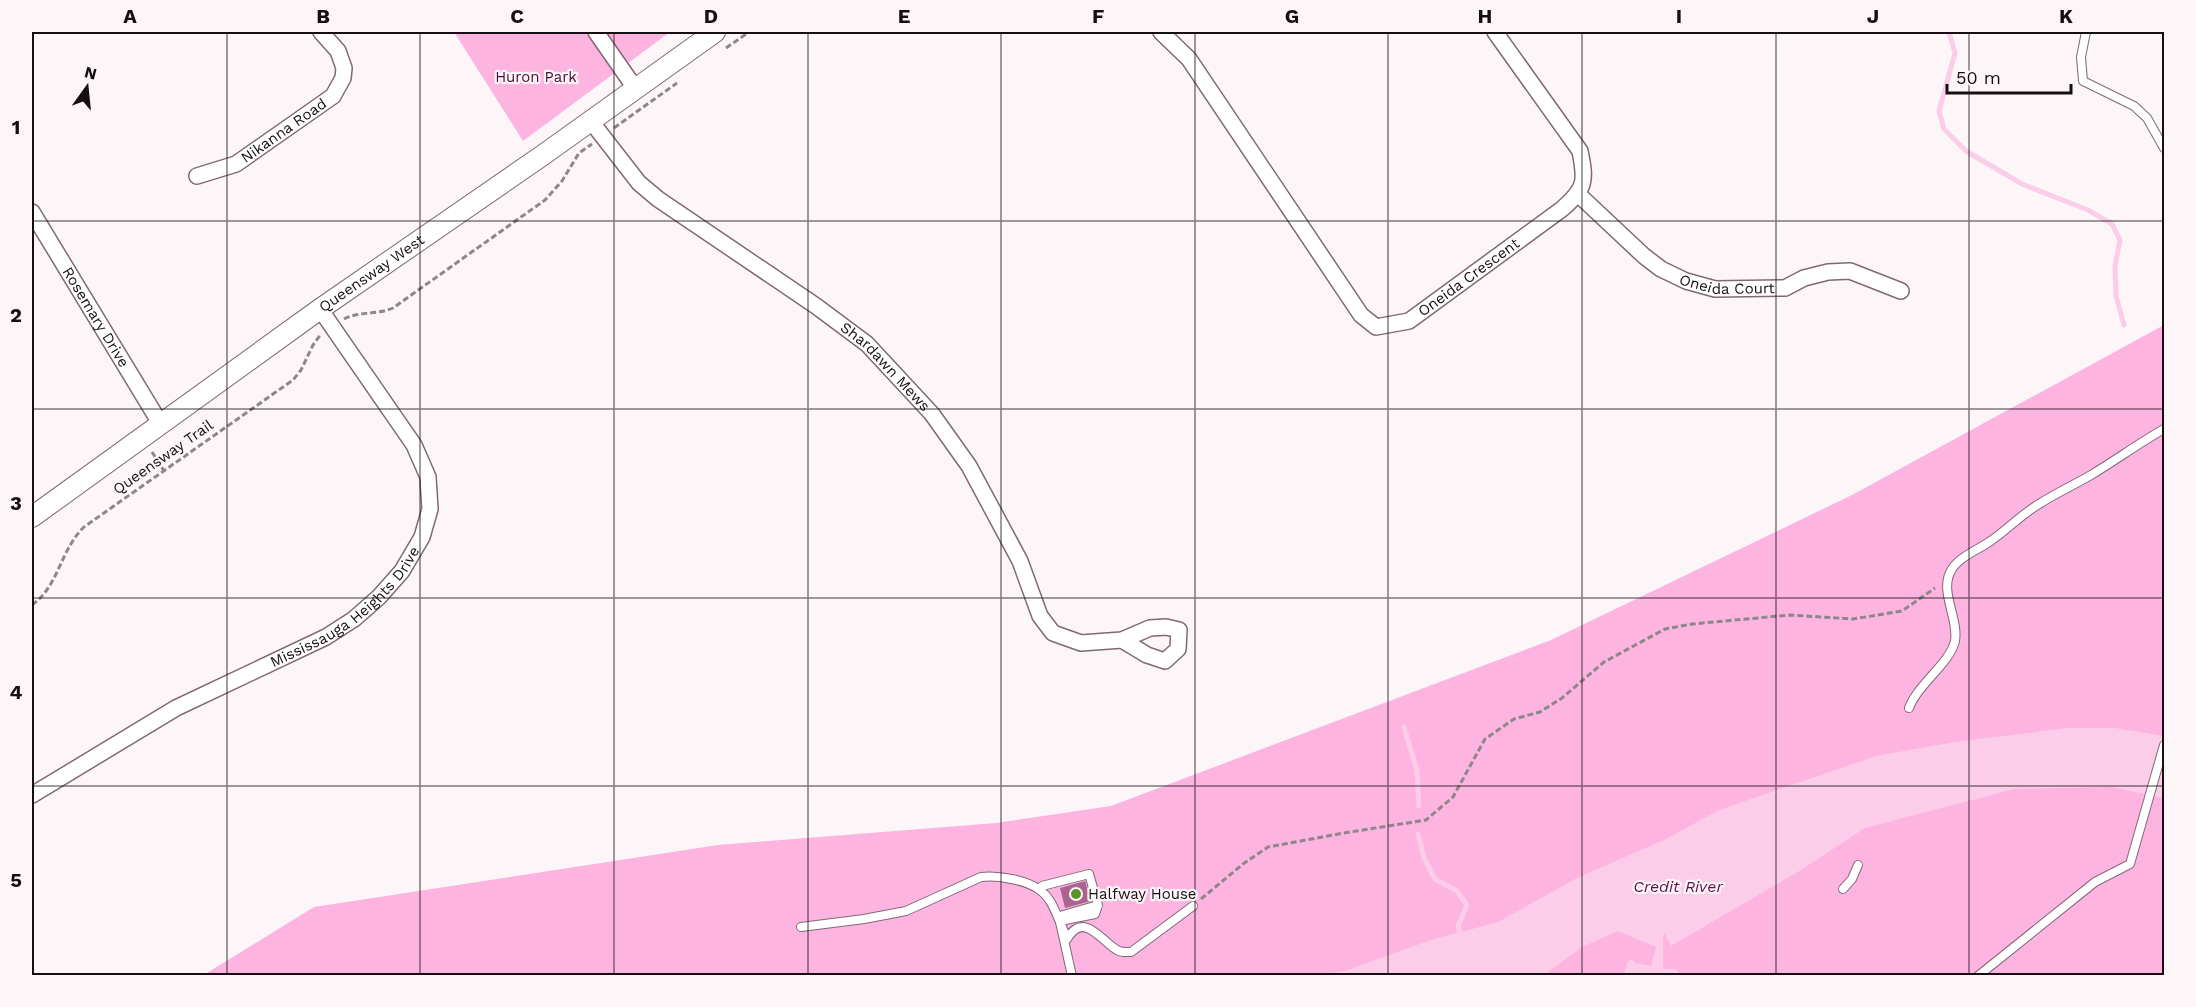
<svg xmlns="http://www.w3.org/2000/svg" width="2196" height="1007" font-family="'Work Sans',sans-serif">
<rect width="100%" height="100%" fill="#fcf6f9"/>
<!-- green -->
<g fill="#fdb4e0">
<polygon points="454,32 670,32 523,141"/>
<polygon points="2164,325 2164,975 202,976 314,907 718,845 996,823 1111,806 1551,640 1852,495"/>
</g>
<!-- water -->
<polygon fill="#fbcde8" points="2067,728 2115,728 2164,736 2164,798 2111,787 2015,789 1865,828 1801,870 1671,946 1665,934 1663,935 1663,967 1666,969 1676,969 1680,975 1624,975 1627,963 1631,959 1635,963 1651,966 1656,947 1618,931 1582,947 1544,975 1309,976 1345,971 1428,941 1498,922 1577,878 1666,839 1719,810 1876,756 1955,742"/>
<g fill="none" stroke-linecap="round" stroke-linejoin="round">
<!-- stream -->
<g stroke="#fbcde8" stroke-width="5">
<polyline points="1949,32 1955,53 1939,111 1944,129 1966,151 2022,184 2088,210 2112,224 2120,240 2115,266 2116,296 2124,325"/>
<polyline points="1404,727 1417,771 1419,806"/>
<polyline points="1418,834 1424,858 1435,879 1457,891 1467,905 1458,926 1462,939"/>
</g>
</g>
<!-- building -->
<polygon fill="#a9648f" points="1085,881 1091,901 1065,908 1060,888"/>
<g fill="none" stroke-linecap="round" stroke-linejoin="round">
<defs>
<g id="service">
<polyline points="2086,32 2081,57 2083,81 2134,106 2147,118 2164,148"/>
<path d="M1909 708C1918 684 1950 663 1955 641 1959 618 1938 590 1952 569 1960 556 1980 549 1992 540 2008 529 2022 514 2039 504 2056 493 2074 485 2091 475 2116 460 2139 443 2164 429"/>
<polyline points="1843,889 1852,879 1858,865"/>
<polyline points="1040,890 1042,886 1089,874 1098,905 1063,915 1065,920 1095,914 1097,908"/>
<path d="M801 927 864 919 906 911 981 877C998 875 1026 880 1040 890 1051 898 1055 911 1060 922"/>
<path d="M1072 976 1060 922 1067 939C1084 910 1102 942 1117 950 1122 953 1126 952 1131 952L1193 906"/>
<polyline points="1978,976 2095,882 2130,864 2164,745"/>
</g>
<g id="minor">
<polyline points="596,32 635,88"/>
<path id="s1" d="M1161 32 1189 59 1361 315 1376 327 1409 321 1562 209C1586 188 1586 181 1580 151L1495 32"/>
<path id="s2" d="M590 120 639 183 658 199 816 306 867 344 932 414 969 466 1020 561 1040 616 1053 633 1081 643 1122 640 1150 628 1166 627 1179 630 1178 649 1165 661 1147 655 1122 640"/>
<path id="s3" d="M197 176 236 164 333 96 343 78 344 68 338 51 321 32"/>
<path id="s4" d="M1579 195 1644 256 1661 269 1686 281 1715 289 1785 288 1804 278 1828 272 1850 271 1901 291"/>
<path id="s5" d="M32 212 160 423"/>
<path id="s6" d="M32 795 176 708 326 637 354 619 379 597 402 571 422 537 430 509 428 477 414 445 320 309"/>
</g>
<g id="tertiary">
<path id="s7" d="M32 517 320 309 543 155 715 32"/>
</g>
</defs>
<!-- service casing -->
<use href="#service" stroke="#816876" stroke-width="10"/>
<!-- minor casing -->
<use href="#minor" stroke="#816876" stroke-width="18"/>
<!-- tertiary casing -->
<use href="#tertiary" stroke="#816876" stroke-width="22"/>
<!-- path -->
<g stroke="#8d868a" stroke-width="3" stroke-dasharray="6 3" stroke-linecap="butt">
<polyline points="726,48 749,32"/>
<polyline points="614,128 677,83"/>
<path d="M344 319C360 311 377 315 393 308L545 200 562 181 579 153 592 144"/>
<polyline points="152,452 164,471"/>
<path d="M32 605C59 586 60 550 84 527L293 380 301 370 313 345 321 334"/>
<polyline points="1201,899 1243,864 1268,847 1344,833 1426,820 1453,797 1485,739 1514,719 1540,712 1562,698 1604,662 1665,629 1692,624 1790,615 1853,619 1902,611 1935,588"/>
</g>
<!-- service -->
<use href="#service" stroke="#fff" stroke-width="8"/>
<!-- minor -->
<use href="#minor" stroke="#fff" stroke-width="15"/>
<!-- tertiary -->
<use href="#tertiary" stroke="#fff" stroke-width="20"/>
</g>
<!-- grid -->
<path fill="none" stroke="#170e14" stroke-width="1.5" stroke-opacity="0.55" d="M227 32V976M420 32V976M614 32V976M808 32V976M1001 32V976M1195 32V976M1388 32V976M1582 32V976M1776 32V976M1969 32V976M32 221H2164M32 409H2164M32 598H2164M32 786H2164"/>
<!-- markers -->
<circle fill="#5d912a" stroke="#fcf6f9" stroke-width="2" cx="1076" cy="894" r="6"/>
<g text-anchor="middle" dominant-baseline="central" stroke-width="4.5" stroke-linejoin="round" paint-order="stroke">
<!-- park labels -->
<g font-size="15" fill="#4a0937" stroke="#fcf6f9">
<text x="536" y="77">Huron Park</text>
</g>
<!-- street labels -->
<g font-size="15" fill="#170e14" stroke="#fcf6f9">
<text stroke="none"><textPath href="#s3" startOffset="99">Nikanna Road</textPath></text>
<text stroke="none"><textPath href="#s7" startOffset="418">Queensway West</textPath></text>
<text stroke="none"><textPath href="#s1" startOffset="474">Oneida Crescent</textPath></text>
<text stroke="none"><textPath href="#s4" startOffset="180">Oneida Court</textPath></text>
<text stroke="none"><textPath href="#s5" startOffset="123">Rosemary Drive</textPath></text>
<text stroke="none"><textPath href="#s2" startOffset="388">Shardawn Mews</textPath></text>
<text transform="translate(163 457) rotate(-35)">Queensway Trail</text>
<text stroke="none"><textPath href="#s6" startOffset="368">Mississauga Heights Drive</textPath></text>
</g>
<!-- poi labels -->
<g font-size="15" fill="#170e14" stroke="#fcf6f9" text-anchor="start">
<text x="1088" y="894">Halfway House</text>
</g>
<!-- water labels -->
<g font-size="16" font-style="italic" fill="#630c4b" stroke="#fcf6f9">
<text x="1678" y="886">Credit River</text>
</g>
</g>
<!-- border -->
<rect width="2196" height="1007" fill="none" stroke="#fcf6f9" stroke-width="66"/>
<!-- north arrow -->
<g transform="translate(87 87) rotate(15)" stroke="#fcf6f9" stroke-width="4.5" paint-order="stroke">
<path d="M0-4.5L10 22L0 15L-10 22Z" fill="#170e14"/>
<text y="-9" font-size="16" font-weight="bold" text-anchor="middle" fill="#170e14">N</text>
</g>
<!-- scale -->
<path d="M1947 84v9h124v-9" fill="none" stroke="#170e14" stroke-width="3"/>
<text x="1956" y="84" font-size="18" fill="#170e14" stroke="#fcf6f9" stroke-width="4.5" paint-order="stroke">50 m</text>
<rect x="33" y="33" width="2130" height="941" fill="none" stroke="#170e14" stroke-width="2"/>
<g font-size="20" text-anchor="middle" font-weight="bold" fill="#170e14">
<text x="130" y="23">A</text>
<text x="323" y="23">B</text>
<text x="517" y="23">C</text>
<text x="711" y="23">D</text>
<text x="904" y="23">E</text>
<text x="1098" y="23">F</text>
<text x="1292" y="23">G</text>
<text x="1485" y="23">H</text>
<text x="1679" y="23">I</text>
<text x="1873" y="23">J</text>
<text x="2066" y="23">K</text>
<text x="16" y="134">1</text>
<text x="16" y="322">2</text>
<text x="16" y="510">3</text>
<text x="16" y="699">4</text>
<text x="16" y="887">5</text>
</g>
</svg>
